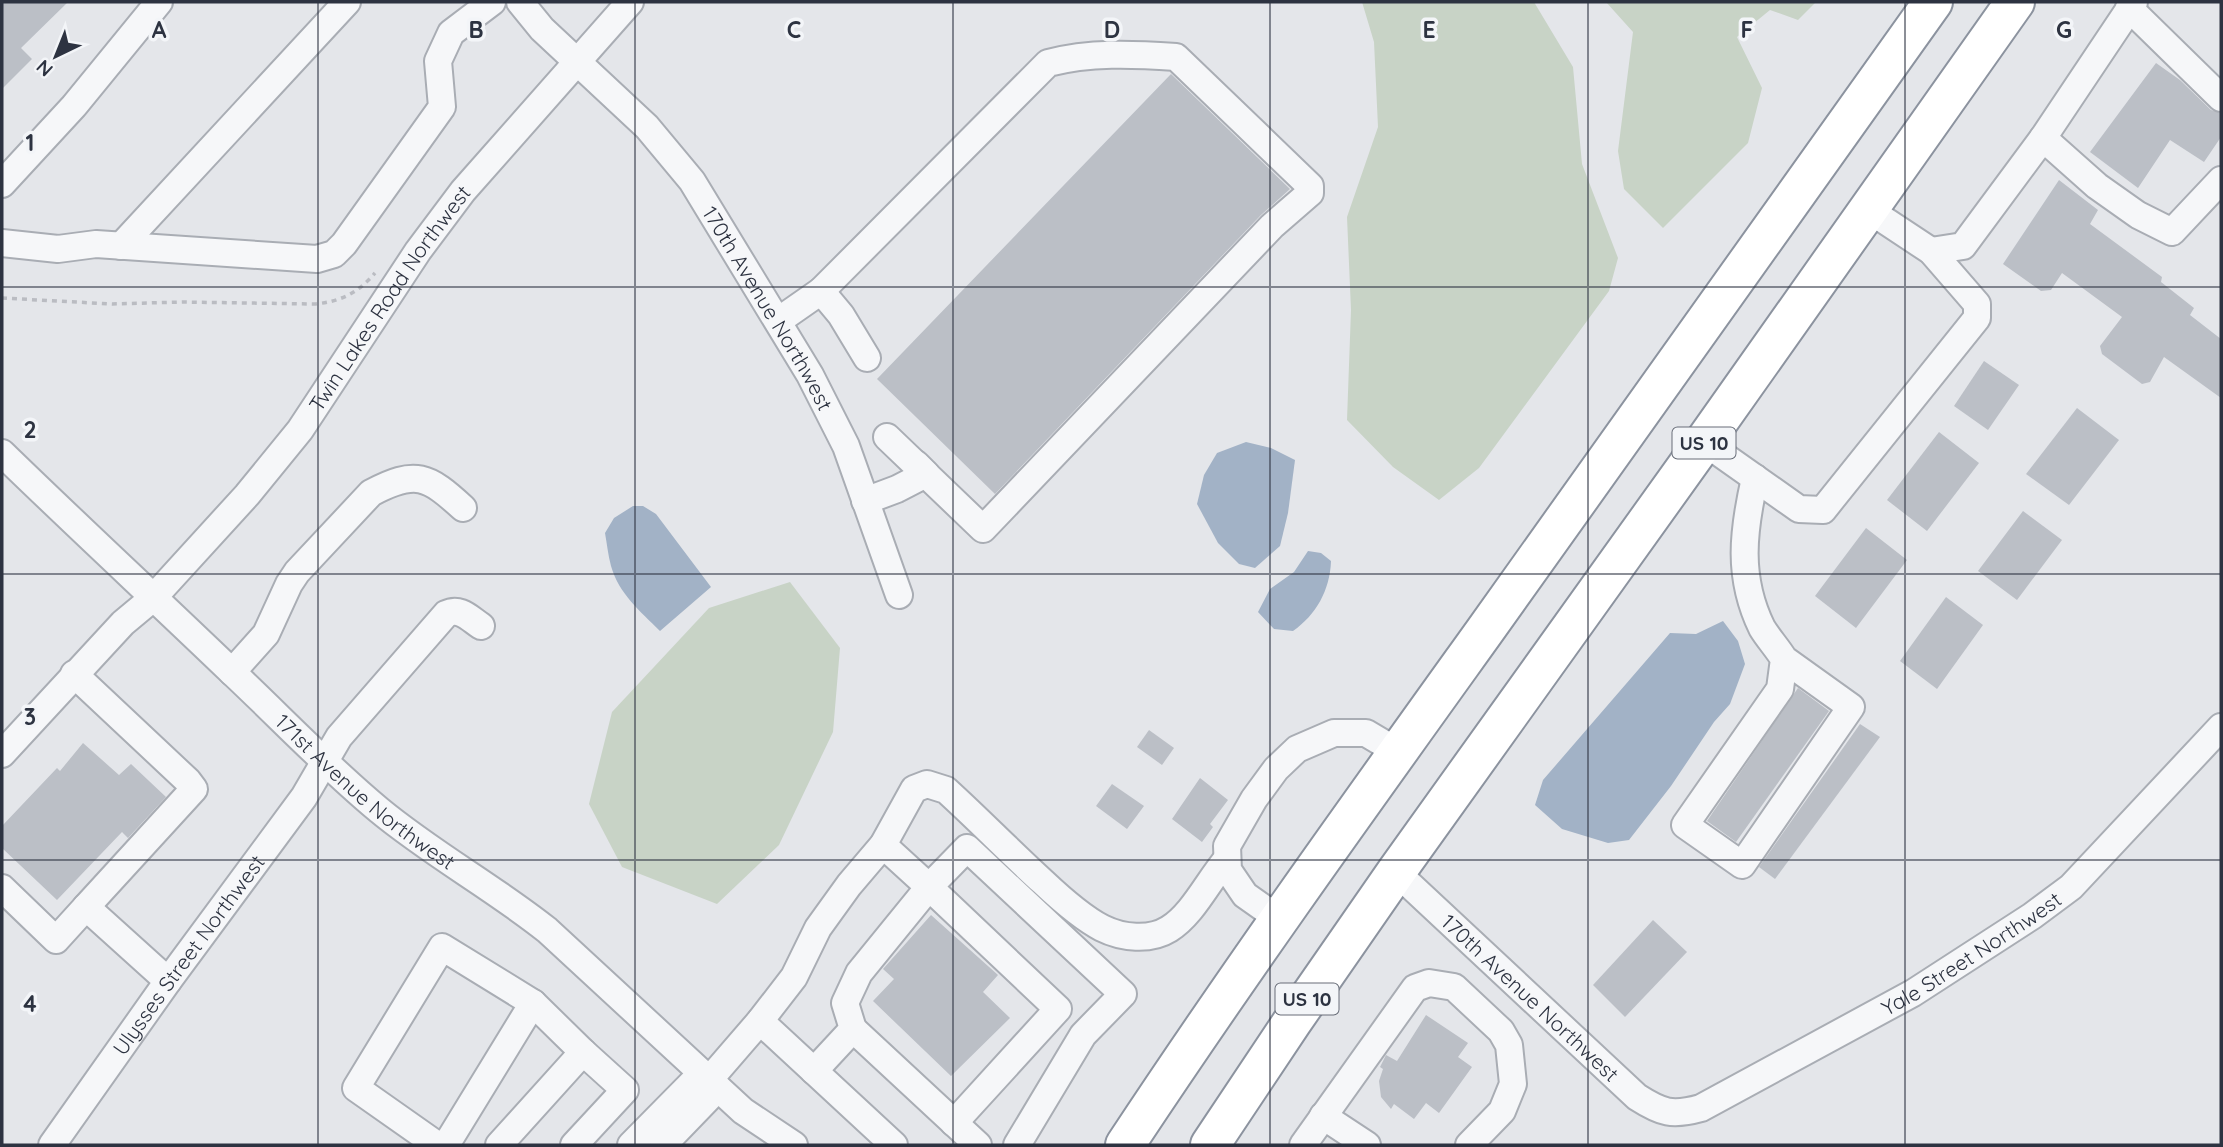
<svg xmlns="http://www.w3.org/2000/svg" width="2223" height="1147" font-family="Quicksand,sans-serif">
<rect width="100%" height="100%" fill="#e4e6ea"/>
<!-- green -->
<g fill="#c8d3c6">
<polygon points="1362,2 1534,2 1573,67 1582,164 1618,258 1609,291 1479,468 1439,500 1393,467 1347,420 1351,310 1347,217 1378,127 1374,42"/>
<polygon points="1606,2 1816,2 1798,20 1770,10 1737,37 1762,88 1748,143 1663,228 1624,189 1618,151 1633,32"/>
<polygon points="790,582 840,648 833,732 779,845 717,904 622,867 589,804 612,712 709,608"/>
</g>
<!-- water -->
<g fill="#a2b2c6">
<polygon points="1246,442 1271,448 1295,460 1288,513 1280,546 1255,568 1239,564 1218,543 1197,504 1204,475 1217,453"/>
<path d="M633 506H643L656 514 711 587 660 631C640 611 619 594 611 566 608 555 607 544 605 533L614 518Z"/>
<path d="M1308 551 1321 553 1331 561C1330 590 1316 615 1293 631L1274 629 1258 612 1270 589 1294 572Z"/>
<polygon points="1723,621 1738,641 1745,664 1730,704 1714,722 1671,786 1629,840 1608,843 1562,829 1535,805 1543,780 1670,633 1696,634"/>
</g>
<!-- building -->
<g fill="#bbbfc6">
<polygon points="2,2 68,2 21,48 32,59 2,89"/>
<polygon points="2156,63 2180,80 2211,110 2221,113 2221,137 2204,162 2170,140 2138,188 2090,152"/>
<polygon points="1171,74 1290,189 1261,215 995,494 877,379"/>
<polygon points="2059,180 2098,210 2090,224 2162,277 2161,282 2194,308 2190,315 2221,339 2221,398 2164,357 2150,382 2142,384 2102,354 2100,346 2122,317 2062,273 2051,290 2041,291 2003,264"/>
<polygon points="1984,361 2019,385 1988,430 1954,406"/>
<polygon points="2077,408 2119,440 2069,505 2026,474"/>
<polygon points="1939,432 1979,463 1927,531 1887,500"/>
<polygon points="2023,511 2062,540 2017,600 1978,571"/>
<polygon points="1866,528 1907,560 1856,628 1815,596"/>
<polygon points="1946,597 1983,625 1937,689 1900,661"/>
<polygon points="1798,688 1829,711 1736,842 1707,821"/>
<polygon points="1860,724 1880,737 1775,879 1759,867"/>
<polygon points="1149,730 1174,748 1162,765 1137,747"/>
<polygon points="83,743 119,775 131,764 166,797 128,838 122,832 57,900 2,848 2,826 57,768 60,771"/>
<polygon points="1200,778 1228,800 1210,824 1213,827 1202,842 1172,819"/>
<polygon points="1112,784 1144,806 1127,829 1096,806"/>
<polygon points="931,915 998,975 983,992 1010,1018 951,1076 873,1001 894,979 883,969"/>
<polygon points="1653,920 1687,952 1625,1017 1593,985"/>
<polygon points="1426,1015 1468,1043 1458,1057 1472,1067 1439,1113 1426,1103 1414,1119 1394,1104 1391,1109 1381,1097 1379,1081 1383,1069 1380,1067 1386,1055 1397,1061"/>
</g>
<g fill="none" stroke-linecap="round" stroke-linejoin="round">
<defs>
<g id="minor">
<path id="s1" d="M520 2 542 29 647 127 692 181 810 375 846 446 899 595"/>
<polyline points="2129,8 2221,98"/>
<polyline points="2043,138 2097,186 2138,215 2172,232 2221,180"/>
<polyline points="2,184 74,106 159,2"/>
<polyline points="2,243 58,249 96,244 317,259 334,254 344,244 442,107 438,61 451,33 492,2"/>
<polyline points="121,246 347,2"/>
<polyline points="1931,251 1963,246 2043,138 2134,2"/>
<path d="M821 291 1048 63C1090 52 1133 54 1176 57L1310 186V193L1272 226 983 529 887 437"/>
<polyline points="778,321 821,291 841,315 867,358"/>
<polyline points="1704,442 1799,509 1823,510 1977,318 1977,304 1931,251 1869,210"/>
<path id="s2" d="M2 453C78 527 156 599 232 672 281 718 327 767 379 810 432 854 493 887 547 930L743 1111 794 1145"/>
<path d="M1755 478C1743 531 1737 577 1762 628 1768 638 1778 649 1784 659L1780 689 1685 825 1742 865 1851 707 1784 659"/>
<polyline points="865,501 897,489 926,474 916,464"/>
<path d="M232 672 266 634 289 584 297 572 371 493C416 469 428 476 463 508"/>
<polyline points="74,674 188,781 194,789 86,907"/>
<path id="s3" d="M2 754 123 623 153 598 247 495 300 430 418 251 463 191 630 2"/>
<polyline points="883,845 929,887 967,848 1123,994 1083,1035 1017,1145"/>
<path id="s4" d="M1396 872 1637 1097C1662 1113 1672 1116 1701 1108L1913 993 2032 916 2071 887 2221 727"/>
<polyline points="2,888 56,940 86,907 168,981"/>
<polyline points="1279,919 1245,895 1228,870 1227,846 1254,799 1276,769 1297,749 1334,733 1366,733 1398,752"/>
<polyline points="760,1021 894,1145"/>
<polyline points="853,1029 978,1145"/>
<polyline points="814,1071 853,1029 845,1003 859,973 929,887 1058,1009 954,1123"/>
<path d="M709 1080 760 1021 794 977 818 928 849 885 883 845 914 789 927 784 946 790C979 820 1010 852 1043 882 1061 899 1081 917 1102 928 1122 938 1150 941 1169 929 1193 914 1208 881 1227 859"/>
<polyline points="1323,1116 1367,1145"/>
<path id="s5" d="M52 1145 168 981 304 797 339 737 446 614C460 607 469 618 481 626"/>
<polyline points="437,1145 356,1088 442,947 533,1003 446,1145"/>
<polyline points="499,1145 583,1052 533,1003"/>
<polyline points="574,1145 625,1090 583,1052"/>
<polyline points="631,1145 702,1073"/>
<polyline points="663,1145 718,1088"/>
<polyline points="1303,1145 1415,988 1429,983 1454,987 1501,1031 1509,1045 1513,1084 1502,1111 1469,1145"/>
</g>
<g id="highway">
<path d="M1125 1145C1240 971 1362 802 1484 632 1634 422 1785 213 1933 2"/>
<polyline points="1210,1145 1292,1022 1396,872 1704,442 2015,2"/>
</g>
</defs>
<!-- minor casing -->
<use href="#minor" stroke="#a9adb4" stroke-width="30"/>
<!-- highway casing -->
<use href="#highway" stroke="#8c939f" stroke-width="42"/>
<!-- path -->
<path stroke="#babcc2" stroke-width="3.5" stroke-dasharray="5 5" stroke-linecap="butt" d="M2 298 112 304 182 302 314 304C340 302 358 293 375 273"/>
<!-- minor -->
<use href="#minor" stroke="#f6f7f9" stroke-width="26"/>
<!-- highway -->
<use href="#highway" stroke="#fff" stroke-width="38"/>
</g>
<!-- grid -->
<path fill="none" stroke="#2d3341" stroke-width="2" stroke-opacity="0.55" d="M318 2V1145M635 2V1145M953 2V1145M1270 2V1145M1588 2V1145M1905 2V1145M2 287H2221M2 574H2221M2 860H2221"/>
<g text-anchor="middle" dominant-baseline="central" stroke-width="7" stroke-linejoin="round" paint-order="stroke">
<!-- shield labels -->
<g fill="#f3f5f8" stroke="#686d78" stroke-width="2">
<rect x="1672.5" y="427.5" width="63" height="31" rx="5"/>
<rect x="1275.5" y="983.5" width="63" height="31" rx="5"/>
</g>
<g font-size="19" font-weight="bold" fill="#2d3341">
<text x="1704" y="443">US 10</text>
<text x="1307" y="999">US 10</text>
</g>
<!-- street labels -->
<g font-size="21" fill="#2d3341" stroke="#f3f5f8">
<text stroke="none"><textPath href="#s3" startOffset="600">Twin Lakes Road Northwest</textPath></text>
<text stroke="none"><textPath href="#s1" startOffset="397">170th Avenue Northwest</textPath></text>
<text stroke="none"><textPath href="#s2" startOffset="497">171st Avenue Northwest</textPath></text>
<text stroke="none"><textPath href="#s4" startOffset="709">Yale Street Northwest</textPath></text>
<text stroke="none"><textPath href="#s5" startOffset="234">Ulysses Street Northwest</textPath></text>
<text stroke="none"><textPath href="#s4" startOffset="184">170th Avenue Northwest</textPath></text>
</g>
</g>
<g font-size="23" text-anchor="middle" font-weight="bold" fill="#2d3341" stroke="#f3f5f8" stroke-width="7" stroke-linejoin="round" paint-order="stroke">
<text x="159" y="38">A</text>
<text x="476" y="38">B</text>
<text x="794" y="38">C</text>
<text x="1112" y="38">D</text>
<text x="1429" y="38">E</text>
<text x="1747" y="38">F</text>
<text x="2064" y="38">G</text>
<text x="30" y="151">1</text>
<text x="30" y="438">2</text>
<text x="30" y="725">3</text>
<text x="30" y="1012">4</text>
</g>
<!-- border -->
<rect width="2223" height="1147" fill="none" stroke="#2d3341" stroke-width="7"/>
<!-- north arrow -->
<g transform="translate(56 56) rotate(223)" stroke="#f3f5f8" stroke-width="5" paint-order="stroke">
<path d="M0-5L12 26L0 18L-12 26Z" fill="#2d3341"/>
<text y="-10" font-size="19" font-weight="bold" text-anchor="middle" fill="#2d3341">N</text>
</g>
</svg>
